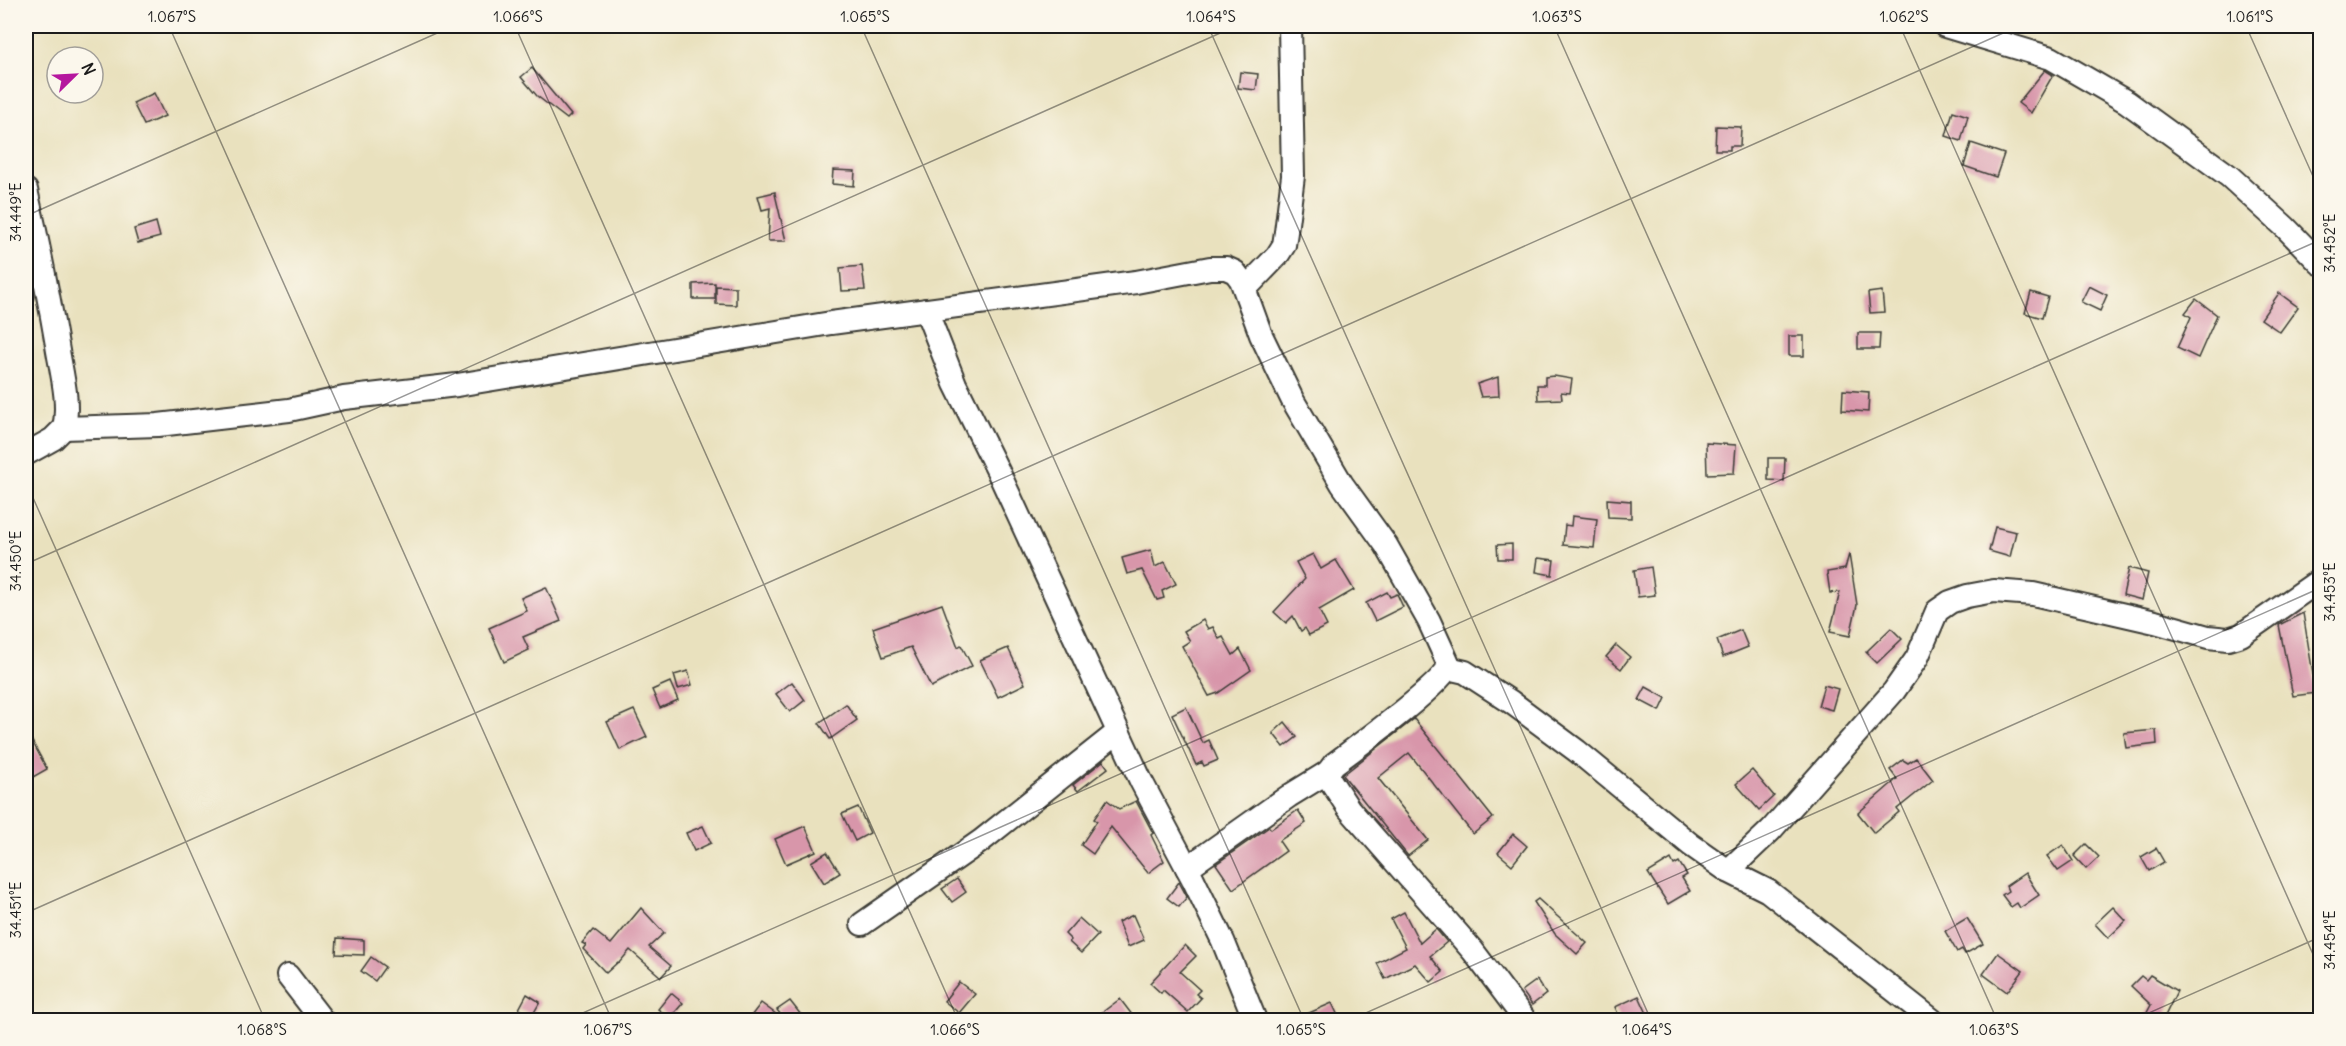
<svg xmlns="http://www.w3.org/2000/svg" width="2346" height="1046" font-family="Delius,sans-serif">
<rect width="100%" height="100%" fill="#fbf7ec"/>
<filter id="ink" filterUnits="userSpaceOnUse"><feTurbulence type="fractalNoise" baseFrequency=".0167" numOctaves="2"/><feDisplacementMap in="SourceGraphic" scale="12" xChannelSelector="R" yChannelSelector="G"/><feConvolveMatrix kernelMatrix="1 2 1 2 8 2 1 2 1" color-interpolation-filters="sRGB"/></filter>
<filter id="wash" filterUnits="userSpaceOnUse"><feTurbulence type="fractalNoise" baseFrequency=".008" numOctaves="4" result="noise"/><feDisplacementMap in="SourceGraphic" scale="24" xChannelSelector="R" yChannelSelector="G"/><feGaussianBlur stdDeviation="1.35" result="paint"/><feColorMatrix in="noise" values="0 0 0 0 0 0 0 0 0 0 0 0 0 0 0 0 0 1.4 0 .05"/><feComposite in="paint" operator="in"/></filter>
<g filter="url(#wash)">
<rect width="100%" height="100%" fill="#e9e1be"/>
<g id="blocks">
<!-- building -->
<g fill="#d896aa">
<polygon points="532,68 571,115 567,119 537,96 521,77"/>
<polygon points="2045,70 2053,75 2031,113 2018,103"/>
<polygon points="1240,72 1258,74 1256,90 1238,88"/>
<polygon points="154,93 165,116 144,125 133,103"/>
<polygon points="1953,111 1968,116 1961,141 1946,136"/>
<polygon points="1716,126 1741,127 1740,146 1730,146 1730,150 1715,150"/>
<polygon points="1971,143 2004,154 1996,177 1964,166"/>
<polygon points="833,170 855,171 854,186 832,184"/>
<polygon points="775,192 775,194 786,241 768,241 770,208 762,210 758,196"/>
<polygon points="156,222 160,237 138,243 134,229"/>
<polygon points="862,266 865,290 842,291 840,268"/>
<polygon points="715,283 715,299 693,299 693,284"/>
<polygon points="716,286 736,287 736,305 716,304"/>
<polygon points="2089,286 2107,295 2100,311 2081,302"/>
<polygon points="1882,291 1884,312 1870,313 1868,293"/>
<polygon points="2031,292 2048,297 2042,318 2025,313"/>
<polygon points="2279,293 2298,307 2280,332 2261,319"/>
<polygon points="2196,299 2217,315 2198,358 2177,348 2191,317 2185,313"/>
<polygon points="1858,333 1880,333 1879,349 1858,349"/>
<rect x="1789" y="336" width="15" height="20"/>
<polygon points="1554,376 1572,379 1570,393 1561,392 1562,399 1538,400 1537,385 1545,385 1545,377"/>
<polygon points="1498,377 1499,396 1481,397 1477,384"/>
<polygon points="1843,390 1869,392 1868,412 1842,410"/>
<polygon points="1706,443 1736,445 1734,473 1707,474"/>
<polygon points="1768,458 1785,458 1784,481 1768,480"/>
<polygon points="1607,499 1631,501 1631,518 1608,517"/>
<polygon points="1572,516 1597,519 1594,548 1563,545 1565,525 1571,526"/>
<polygon points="1995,527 2016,532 2010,557 1989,551"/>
<polygon points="1512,544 1512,559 1498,559 1497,545"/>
<polygon points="1151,550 1155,567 1165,562 1176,584 1162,591 1164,598 1157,600 1142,570 1127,574 1122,558"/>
<polygon points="1313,554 1321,569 1336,560 1354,590 1319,610 1327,626 1309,635 1305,628 1301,631 1293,616 1286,623 1274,612 1305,579 1296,562"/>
<polygon points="1849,554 1857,605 1850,636 1830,632 1840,592 1830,593 1827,572 1845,569"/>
<polygon points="1538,558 1554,560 1552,575 1536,572"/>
<polygon points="1651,567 1655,595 1638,597 1634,570"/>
<polygon points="2129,568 2148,573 2142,600 2123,595"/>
<polygon points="546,587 561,621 523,637 529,650 504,662 489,628 527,611 521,598"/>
<polygon points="1387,592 1390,597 1397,594 1403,607 1375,621 1366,603"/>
<polygon points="942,604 958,647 961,645 972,666 931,687 911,647 883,657 873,628"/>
<polygon points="2303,613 2316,693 2293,696 2279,625"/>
<polygon points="1203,620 1208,629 1213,627 1219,639 1223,637 1233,655 1240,649 1251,670 1218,693 1209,696 1182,646 1190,641 1184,631"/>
<polygon points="1891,628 1902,639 1877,663 1866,652"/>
<polygon points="1741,630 1748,647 1723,657 1717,640"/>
<polygon points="1616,645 1630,657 1621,669 1606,657"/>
<polygon points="1008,648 1025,684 998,697 980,660"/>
<polygon points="688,671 692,685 678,689 674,675"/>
<polygon points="670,682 678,700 660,708 652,690"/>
<polygon points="792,682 805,700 790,712 776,694"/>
<polygon points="1824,685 1838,689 1832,710 1818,706"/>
<polygon points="1646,687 1666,698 1660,711 1639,700"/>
<polygon points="846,704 857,720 830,739 819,723"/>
<polygon points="1186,707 1203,743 1209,740 1218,760 1204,766 1202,762 1196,765 1172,714"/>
<polygon points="634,710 647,737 620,750 607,722"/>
<polygon points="1414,719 1493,818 1473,834 1409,753 1378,778 1428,840 1408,856 1343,775"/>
<polygon points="1285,722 1297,737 1284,747 1273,733"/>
<polygon points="26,730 47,769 26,781"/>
<polygon points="2156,730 2157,744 2126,748 2124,733"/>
<polygon points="1916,758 1933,780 1897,809 1899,812 1874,833 1858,813 1897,779 1890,770 1903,760 1908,763"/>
<polygon points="1103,761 1108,768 1078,791 1073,785"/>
<polygon points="1752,770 1774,796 1759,810 1736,784"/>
<polygon points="1107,800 1119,809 1136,801 1153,833 1151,835 1164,861 1148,873 1111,827 1093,854 1081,845 1097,821 1094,819"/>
<polygon points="858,807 870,833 855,841 842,814"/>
<polygon points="1298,810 1306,823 1279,841 1286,851 1233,889 1216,864 1269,827 1271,829"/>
<polygon points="703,826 711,843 694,851 686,833"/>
<polygon points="805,826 816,851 786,864 775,839"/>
<polygon points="1513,834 1527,846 1512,865 1498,853"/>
<polygon points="2086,844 2099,857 2086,869 2074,856"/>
<polygon points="2063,845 2073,861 2058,871 2047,856"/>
<polygon points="2156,848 2164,862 2149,871 2141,857"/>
<polygon points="827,852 840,873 824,883 811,862"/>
<polygon points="1671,859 1674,865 1679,862 1687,875 1682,878 1690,891 1668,904 1648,873"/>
<polygon points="2025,873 2039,895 2020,908 2017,903 2011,907 2002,895 2008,891 2006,886"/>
<polygon points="957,879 966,892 952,902 942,889"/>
<polygon points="1179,882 1187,897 1179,907 1167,898"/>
<polygon points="1538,899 1587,943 1577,954 1555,934 1534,902"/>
<polygon points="2113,907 2126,921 2108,938 2095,924"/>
<polygon points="641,908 664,933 649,947 671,966 661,977 630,950 619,963 618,962 606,973 583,949 586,945 582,943 593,930 611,944"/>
<polygon points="1404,912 1420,943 1436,929 1447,942 1430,956 1443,972 1431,982 1415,964 1385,979 1377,963 1406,948 1391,919"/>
<polygon points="1133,915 1144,940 1128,947 1118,922"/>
<polygon points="1079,918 1098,935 1081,953 1069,942 1071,940 1065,934"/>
<polygon points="1967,918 1983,944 1965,954 1962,949 1957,952 1945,931"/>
<polygon points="337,938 364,940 364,955 336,954"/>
<polygon points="1185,945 1196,956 1180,972 1200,990 1196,994 1201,998 1188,1012 1163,990 1161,993 1150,983"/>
<polygon points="1998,953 2023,971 2007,992 1983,974"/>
<polygon points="371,957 385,967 375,981 361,971"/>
<polygon points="2150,975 2177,991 2163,1020 2143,1020 2151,1005 2131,986 2141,976 2146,980"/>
<polygon points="1537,980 1546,994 1532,1005 1522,991"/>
<polygon points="959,982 975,994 959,1013 944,1001"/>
<polygon points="671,993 683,1003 670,1018 658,1009"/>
<polygon points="527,994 540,1002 532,1016 519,1009"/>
<polygon points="1639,996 1650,1020 1621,1020 1615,1007"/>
<polygon points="1120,999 1136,1020 1092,1020"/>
<polygon points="790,1001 805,1020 785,1020 777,1010"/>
<polygon points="761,1003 784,1020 748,1020"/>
<polygon points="1332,1003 1340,1020 1293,1020"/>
</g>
</g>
</g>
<g filter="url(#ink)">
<use href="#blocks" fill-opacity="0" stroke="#3b3a34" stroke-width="1.5"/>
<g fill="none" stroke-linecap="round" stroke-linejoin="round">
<defs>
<g id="minor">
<polyline points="1945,26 2051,58 2127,102 2229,176 2285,227 2320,263"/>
<path d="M26 190C38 242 48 293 57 345 61 371 70 402 64 428L53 439 26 454"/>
<polyline points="1246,288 1277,256 1284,245 1286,232 1293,176 1290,26"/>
<polyline points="926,310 955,384 998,471 1141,781 1193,879 1223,941 1255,1020"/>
<path d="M64 428 158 425 289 410 344 398 457 385 831 323 1136 282 1210 268H1226L1235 272 1241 280 1261 335 1292 399 1342 484 1386 545 1429 621 1449 665C1444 683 1354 749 1334 764L1328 772 1289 796 1187 868"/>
<polyline points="1448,668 1465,672 1511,702 1577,751 1691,845 1728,871 1768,891 1932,1020"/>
<polyline points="1328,772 1330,780 1349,809 1473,951 1525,1020"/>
<polyline points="1728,871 1771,830 1894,691 1917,658 1937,611 1950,602 1967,596 1994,591 2033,594 2155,622 2208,637 2228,639 2241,635 2320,580"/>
<polyline points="862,924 981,841 1118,732"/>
<polyline points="288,976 322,1020"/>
</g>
</defs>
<!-- minor casing -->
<use href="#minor" stroke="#3b3a34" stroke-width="26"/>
<!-- minor -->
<use href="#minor" stroke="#fff" stroke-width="22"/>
</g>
</g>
<!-- ticks -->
<path fill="none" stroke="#1c1c1c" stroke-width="1.5" stroke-opacity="0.45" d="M169 26 612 1020M515 26 958 1020M861 26 1304 1020M1208 26 1651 1020M1554 26 1997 1020M1900 26 2320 970M2246 26 2320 192M26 216 453 26M26 482 265 1020M26 564 1236 26M26 913 2019 26M567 1020 2320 240M1350 1020 2320 588M2133 1020 2320 937"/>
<!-- margin -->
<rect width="2346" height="1046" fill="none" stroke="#fbf7ec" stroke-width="66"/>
<!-- north arrow -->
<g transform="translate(75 75) rotate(66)"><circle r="28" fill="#fbf7ec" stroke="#a29f99" stroke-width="1.5"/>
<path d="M0-4.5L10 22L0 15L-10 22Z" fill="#b5179e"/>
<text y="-9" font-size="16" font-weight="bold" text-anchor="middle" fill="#1c1c1c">N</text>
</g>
<rect x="33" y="33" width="2280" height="980" fill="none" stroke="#1c1c1c" stroke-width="2"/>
<g font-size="15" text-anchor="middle" fill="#1c1c1c">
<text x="172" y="22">1.067°S</text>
<text x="518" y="22">1.066°S</text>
<text x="865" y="22">1.065°S</text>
<text x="1211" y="22">1.064°S</text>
<text x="1557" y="22">1.063°S</text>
<text x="1904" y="22">1.062°S</text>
<text x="2250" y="22">1.061°S</text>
<text transform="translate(16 212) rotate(-90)" y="5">34.449°E</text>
<text transform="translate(2330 243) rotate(-90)" y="5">34.452°E</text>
<text transform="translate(16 561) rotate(-90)" y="5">34.450°E</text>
<text transform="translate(2330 592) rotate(-90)" y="5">34.453°E</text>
<text transform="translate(16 910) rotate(-90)" y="5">34.451°E</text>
<text transform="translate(2330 940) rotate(-90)" y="5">34.454°E</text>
<text x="262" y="1035">1.068°S</text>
<text x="608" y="1035">1.067°S</text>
<text x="955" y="1035">1.066°S</text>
<text x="1301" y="1035">1.065°S</text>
<text x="1647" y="1035">1.064°S</text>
<text x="1994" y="1035">1.063°S</text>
</g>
</svg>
